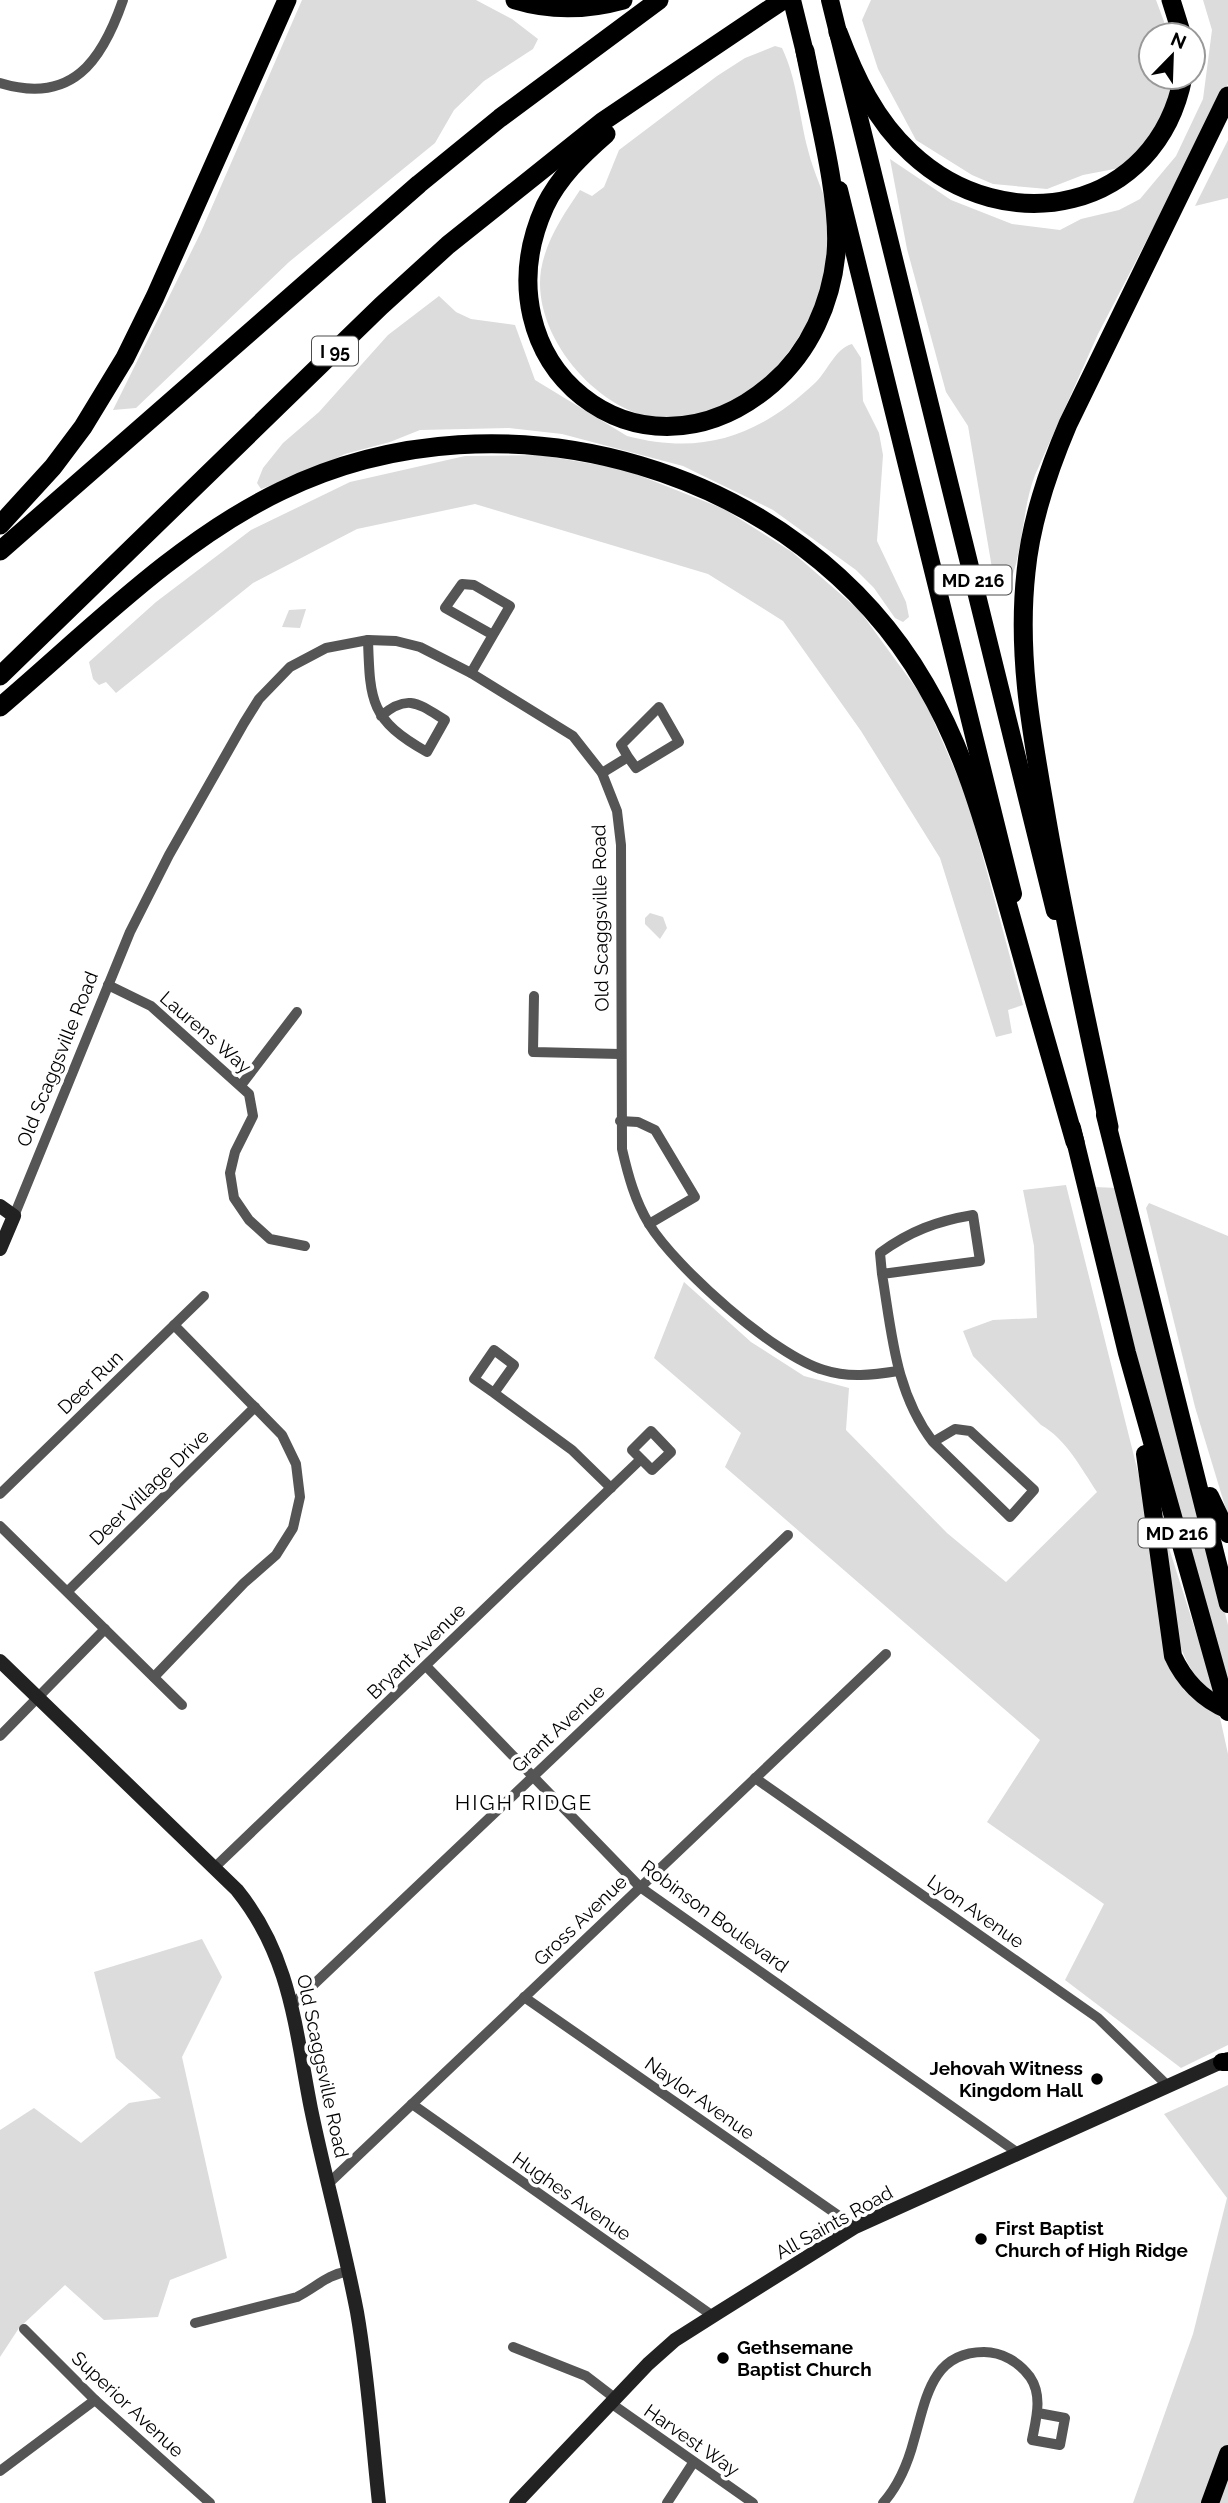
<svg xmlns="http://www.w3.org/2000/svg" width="1228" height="2503" font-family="Raleway,sans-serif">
<rect width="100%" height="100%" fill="#fff"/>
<!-- green -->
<g fill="#dcdcdc">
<polygon points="302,0 476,0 512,19 538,39 533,49 484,81 454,110 435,143 289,262 136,408 113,410 201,232"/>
<path d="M871 0H1156L1169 35H1151V77H1173C1172 111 1150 140 1130 166L1083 175 1047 189 993 184 972 175 916 140 878 69 862 20Z"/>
<path d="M1203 0H1228V84L1098 334 1035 475C1021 511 1024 554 1007 589L1001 586 993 574 968 426 946 392 907 249 890 159 951 200 1012 224 1060 230 1081 219 1119 210 1140 199 1176 156 1203 99 1212 30Z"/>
<path d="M775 46 782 48C797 79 799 116 808 150 814 175 828 200 832 225 833 235 822 299 818 309 813 318 806 327 800 335 774 377 735 411 684 419 611 430 530 341 541 270 546 240 564 214 580 190L592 196 604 187 619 150 717 76 745 58Z"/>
<polygon points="1228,140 1228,198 1195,206"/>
<path d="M439 296 456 312 471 319 515 325 535 380 627 436C704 456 759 436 816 382 828 370 835 349 852 344L861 358 863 401 879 433 883 455 877 541 906 602 909 617 903 622 895 618 874 588 856 570 773 510 683 466 562 434 509 428 420 430 390 442 345 454 307 472 261 489 257 483 263 468 283 443 319 412 388 335Z"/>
<polygon points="540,455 623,469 724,509 792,552 859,610 924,699 967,798 1023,1005 1008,1010 1012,1033 996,1037 940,858 861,731 783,621 708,574 475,504 357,529 253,583 116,693 106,682 99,685 93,679 89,662 156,602 251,530 350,482 465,456"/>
<polygon points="306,609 300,628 282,627 289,610"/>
<polygon points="650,913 663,917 667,928 660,939 645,924 645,918"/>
<path d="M1066 1185 1146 1504 1165 1661 1184 1690 1204 1706 1219 1713 1228 1754V2045L1181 2068 1065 1980 1104 1904 987 1822 1040 1740 725 1467 741 1433 654 1358 684 1282 751 1342 804 1376 849 1388 846 1430 947 1533 1006 1582 1097 1492C1081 1468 1066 1439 1041 1425L973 1356 963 1331 993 1320 1037 1318 1034 1246 1023 1190Z"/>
<polygon points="1094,1187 1118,1188 1228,1625 1228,1680 1163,1460"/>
<polygon points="1149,1203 1228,1236 1228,1516 1195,1407 1146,1208"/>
<path d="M1168 1545 1216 1695C1169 1662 1173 1602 1166 1549Z"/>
<polygon points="202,1939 222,1977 182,2057 227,2258 170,2280 158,2317 104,2320 65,2285 19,2328 0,2357 0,2130 34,2108 81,2143 129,2103 161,2098 116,2058 94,1972"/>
<polygon points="1228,2085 1228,2503 1133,2503 1193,2334 1227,2198 1164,2114"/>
</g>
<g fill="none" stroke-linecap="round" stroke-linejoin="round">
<!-- street -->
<g stroke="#555" stroke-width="10">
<path d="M0 83C72 105 102 61 123 0"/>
<path d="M368 640C370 701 370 720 427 752L445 720C419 704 408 693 381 716"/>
<polyline points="471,673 493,635 445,608 462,584 474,585 510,606 493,635"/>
<polyline points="602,773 628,757 636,768 679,742 659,707 621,745 628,757"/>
<polyline points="108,985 151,1006 249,1094 253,1116 235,1152 230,1173 234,1198 249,1220 270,1239 305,1246"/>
<polyline points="534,996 533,1052 620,1054"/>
<polyline points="242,1084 297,1012"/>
<polyline points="620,1121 638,1122 655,1130 695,1197 649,1224"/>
<path d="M14 1216 130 932 169 855 244 723 259 699 290 667 326 648 368 640 396 641 420 647 471 673 573 736 602 773 617 811 621 845 622 1149C628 1175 635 1201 649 1224 676 1268 775 1356 824 1370 848 1378 873 1375 898 1371"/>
<path d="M882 1274 880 1253C910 1231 937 1221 973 1215L980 1261 882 1274C892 1334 895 1392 933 1442L955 1429 970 1431 1034 1490 1010 1517 933 1442"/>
<polyline points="494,1393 474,1379 494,1350 514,1365 494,1393 572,1450 611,1488"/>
<polyline points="0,1494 204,1296"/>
<polyline points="0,1526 182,1705"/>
<polyline points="68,1591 255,1407"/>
<polyline points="426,1666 640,1887 1018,2153"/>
<polyline points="154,1677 244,1583 276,1555 293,1528 300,1497 296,1464 282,1435 174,1325"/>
<polyline points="0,1736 105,1629"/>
<polyline points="755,1778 1098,2018 1167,2085"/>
<polyline points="215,1867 641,1459 652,1470 671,1452 651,1431 632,1450 641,1459"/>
<polyline points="524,1997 855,2227"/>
<polyline points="292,2005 788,1535"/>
<polyline points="412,2104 713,2316"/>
<polyline points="330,2182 886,1654"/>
<path d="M195 2323 297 2297C317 2287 326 2275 349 2271"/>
<polyline points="24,2329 95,2400 210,2503"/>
<polyline points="513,2347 586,2376 616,2399"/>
<polyline points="612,2404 753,2503"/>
<polyline points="0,2471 95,2400"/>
<polyline points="667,2503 693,2463"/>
<path d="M883 2503C899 2485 908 2463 914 2440 926 2400 931 2352 984 2352 1002 2352 1019 2362 1030 2377 1043 2396 1036 2419 1032 2440L1060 2445 1065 2418 1038 2413"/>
</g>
<!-- secondary -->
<g stroke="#222" stroke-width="14">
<polyline points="0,1206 14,1216 0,1249"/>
<path d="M0 1661 237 1890C291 1957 295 2028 311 2109 325 2177 344 2244 357 2312 368 2375 372 2439 379 2503"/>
<polyline points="516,2503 648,2364 675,2340 716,2314 855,2227 1228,2059"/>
</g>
<!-- primary -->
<g stroke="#000" stroke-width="18">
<polyline points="792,0 808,65"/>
<polyline points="830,0 1055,911"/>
<polyline points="839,190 1013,894"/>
<polyline points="1105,1115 1228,1604"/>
<polyline points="1072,1128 1127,1353 1228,1712"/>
<path d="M1145 1454 1173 1656C1184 1680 1203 1700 1228 1710"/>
<polyline points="1210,1496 1228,1534"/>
<polyline points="1222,2062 1228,2062"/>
<polyline points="1210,2503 1228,2454"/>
</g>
<!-- highway -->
<g stroke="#000" stroke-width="19">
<path d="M515 0C551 11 587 10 623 0"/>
<polyline points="1171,0 1182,35"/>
<path d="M838 32C855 77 875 120 911 153 1006 242 1157 211 1183 77"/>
<path d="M606 134C582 155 559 177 545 206 474 363 640 498 772 384 810 351 831 303 836 254 841 198 816 109 805 51"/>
<polyline points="0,525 53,467 83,427 125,358 155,297 287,0"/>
<polyline points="0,551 419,184 500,118 659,0"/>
<polyline points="0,676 381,306 448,245 602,122 783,0"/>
<path d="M0 707C88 632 177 541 281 491 505 382 800 468 925 684 966 753 986 830 1008 906 1030 985 1052 1063 1075 1142"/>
<path d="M1109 1127C1087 1022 1063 916 1045 809 1031 729 1017 653 1026 572 1031 520 1048 471 1068 424L1228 96"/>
</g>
</g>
<!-- markers -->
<g fill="#000" stroke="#fff" stroke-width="2.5">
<circle cx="1097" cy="2079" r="7"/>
<circle cx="981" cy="2239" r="7"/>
<circle cx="723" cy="2358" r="7"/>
</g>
<g text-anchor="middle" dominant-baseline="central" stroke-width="7" stroke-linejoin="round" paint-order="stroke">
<!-- shield labels -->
<g fill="#fff" stroke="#4c4c4c" stroke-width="2">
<rect x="312" y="336.5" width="46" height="29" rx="5"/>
<rect x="934.5" y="565.5" width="77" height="29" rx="5"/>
<rect x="1138.5" y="1518.5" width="77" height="29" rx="5"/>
</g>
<g font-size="18" font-weight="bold" fill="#000">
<text x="335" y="351">I 95</text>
<text x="973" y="580">MD 216</text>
<text x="1177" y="1533">MD 216</text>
</g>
<!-- street labels -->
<g font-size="19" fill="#000" stroke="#fff">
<text transform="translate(600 918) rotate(-91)">Old Scaggsville Road</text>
<text transform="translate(206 1032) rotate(41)">Laurens Way</text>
<text transform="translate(57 1059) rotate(-68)">Old Scaggsville Road</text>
<text transform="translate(90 1382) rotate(-44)">Deer Run</text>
<text transform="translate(149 1487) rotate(-44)">Deer Village Drive</text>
<text transform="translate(416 1651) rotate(-44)">Bryant Avenue</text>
<text transform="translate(558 1728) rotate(-43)">Grant Avenue</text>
<text transform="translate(976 1911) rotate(35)">Lyon Avenue</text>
<text transform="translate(715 1916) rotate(36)">Robinson Boulevard</text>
<text transform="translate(580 1920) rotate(-44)">Gross Avenue</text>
<text transform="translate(323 2066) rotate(78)">Old Scaggsville Road</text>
<text transform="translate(700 2098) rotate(35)">Naylor Avenue</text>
<text transform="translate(572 2196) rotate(35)">Hughes Avenue</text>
<text transform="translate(834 2222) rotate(-29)">All Saints Road</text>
<text transform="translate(128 2404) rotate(43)">Superior Avenue</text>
<text transform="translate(692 2440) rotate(35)">Harvest Way</text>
</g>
<!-- poi labels -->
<g font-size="19" font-weight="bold" fill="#000" stroke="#fff" text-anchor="start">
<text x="1083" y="2068" text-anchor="end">Jehovah Witness<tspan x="1083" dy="22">Kingdom Hall</tspan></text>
<text x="995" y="2228">First Baptist<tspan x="995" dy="22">Church of High Ridge</tspan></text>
<text x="737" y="2347">Gethsemane<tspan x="737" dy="22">Baptist Church</tspan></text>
</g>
<!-- neighbourhood labels -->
<g font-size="21" letter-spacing="2" fill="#000" stroke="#fff">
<text x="524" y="1802">HIGH RIDGE</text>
</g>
</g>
<!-- north arrow -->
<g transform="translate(1172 56) rotate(23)"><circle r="33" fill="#ffffff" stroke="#999999" stroke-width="2"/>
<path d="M0-5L12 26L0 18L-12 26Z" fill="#000000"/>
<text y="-10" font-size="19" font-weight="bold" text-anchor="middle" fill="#000000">N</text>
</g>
</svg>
